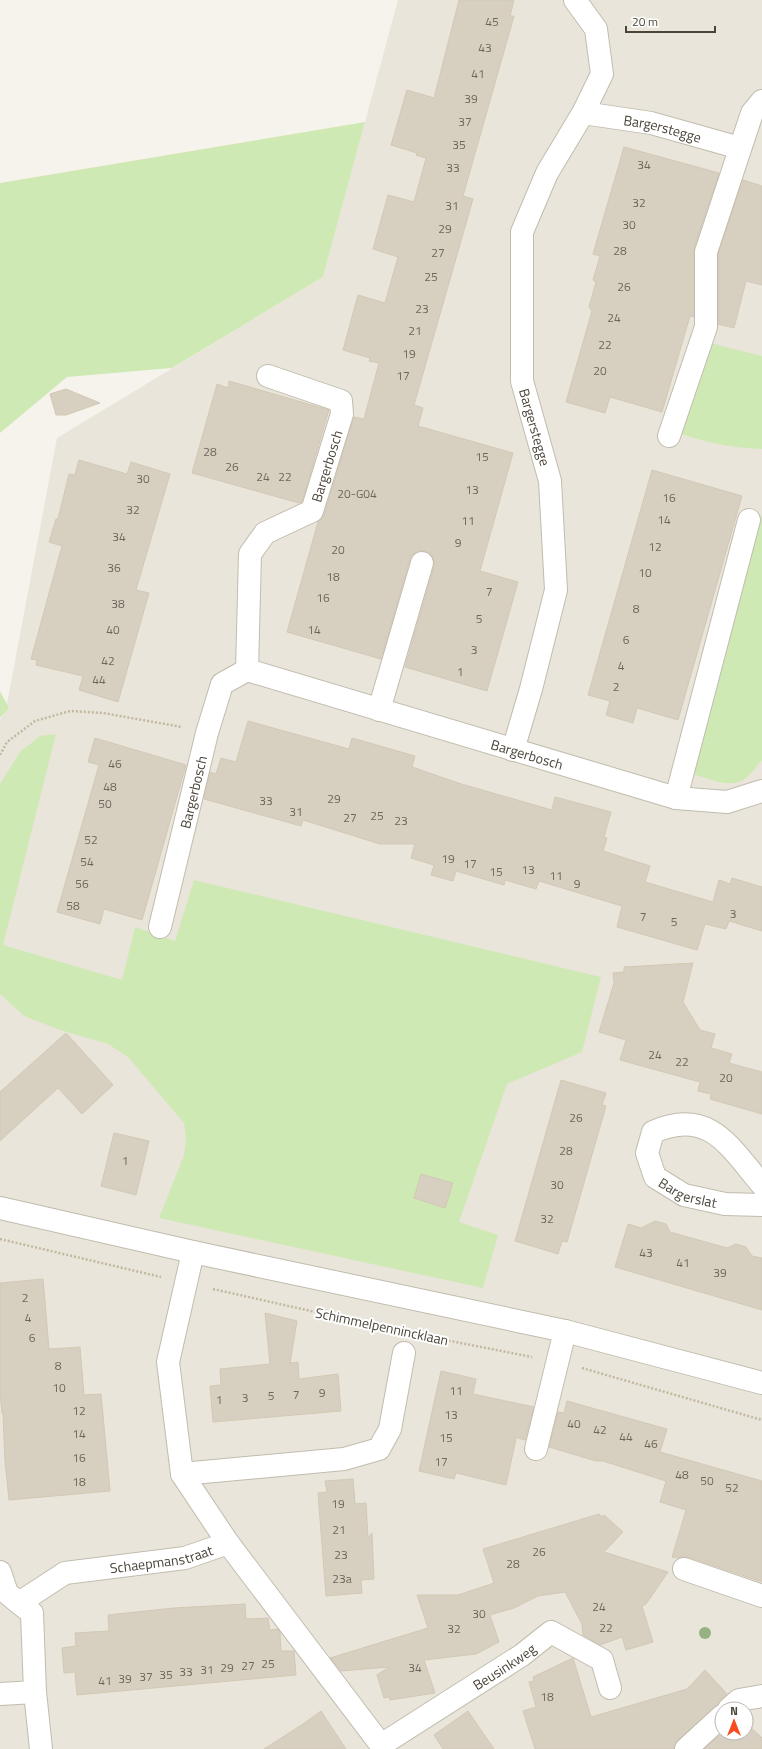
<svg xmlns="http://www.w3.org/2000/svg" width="762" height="1749" font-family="'Titillium Web',sans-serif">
<rect width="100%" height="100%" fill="#f6f3ec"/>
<!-- residential -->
<path fill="#eae5da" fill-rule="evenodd" d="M398 0H762V1749H0V720L6 709 57 438 323 277ZM722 1709H746V1733H722Z"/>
<!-- green -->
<g fill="#cfe9b5">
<polygon points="365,122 323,277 172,368 67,377 0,433 0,183"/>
<path d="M710 343 762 356V449C733 448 708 443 681 434Z"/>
<path d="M762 513V760C756 767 748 779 739 782 723 787 702 776 687 772L742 586Z"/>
<polygon points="0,691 9,708 0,718"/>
<polygon points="56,734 3,945 122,980 135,927 175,941 194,880 601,977 582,1052 507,1084 459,1222 498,1235 483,1288 159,1218 184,1155 186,1139 184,1123 128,1057 108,1044 60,1030 24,1016 0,994 0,784 20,752 40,736"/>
</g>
<!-- building -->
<g fill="#d7d0c1" stroke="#d2c8b4">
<polygon points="459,0 514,0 510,16 514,16 463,196 473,199 414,405 423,408 418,426 513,453 480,571 518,582 487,691 405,667 434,567 434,560 431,555 425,551 419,551 414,554 410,559 381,659 287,632 318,522 324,515 354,417 364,419 379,363 369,361 370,358 343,350 358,295 385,303 398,257 373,249 388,195 414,202 426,158 416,155 417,153 391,145 407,90 434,98"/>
<polygon points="624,147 719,173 694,248 694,317 690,316 662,412 610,397 605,413 566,402 592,311 589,307 596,282 593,280 600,256 593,254"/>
<polygon points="743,180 762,186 762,285 746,281 734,328 718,324 718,254"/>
<polygon points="229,381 329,410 302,502 299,503 192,473 217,384 228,388"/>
<polygon points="66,389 100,403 66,415 56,415 50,394"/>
<polygon points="79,460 127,474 131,462 170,474 136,590 149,593 118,702 79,690 83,676 36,665 37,660 31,659 62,546 49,542 56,519 58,519 69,474 75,475"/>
<polygon points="652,470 742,496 678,720 637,708 633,723 606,715 610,701 588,695"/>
<polygon points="248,721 349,749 352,738 415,756 412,767 458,783 552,810 555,797 611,812 604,837 607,838 603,851 650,866 645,882 713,902 719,880 730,884 732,878 762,887 762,931 729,921 726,929 705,924 697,950 617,927 622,906 539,881 536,889 505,880 504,885 456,871 453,881 431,875 434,865 411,858 415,844 380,844 303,820 301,826 204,799 210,772 216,774 221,758 236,762"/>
<polygon points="95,738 186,765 142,920 104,909 100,924 57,912 99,765 88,762"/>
<polygon points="693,963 683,1002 700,1030 715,1034 711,1048 732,1054 729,1063 762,1072 762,1114 710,1099 711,1094 698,1091 700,1082 620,1060 626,1040 599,1032 614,983 613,973 624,972 624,967"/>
<polygon points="66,1033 113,1085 82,1114 58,1088 0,1141 0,1092"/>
<polygon points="561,1080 606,1093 602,1105 606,1106 567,1242 562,1241 558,1254 515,1241"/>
<polygon points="114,1133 149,1141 136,1195 101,1186"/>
<polygon points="421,1174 453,1183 445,1208 414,1198"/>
<polygon points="655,1221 666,1224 670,1232 727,1248 736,1244 746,1247 752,1256 762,1258 762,1310 615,1267 628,1224 641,1228"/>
<polygon points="43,1279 49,1349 80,1347 84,1395 101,1394 110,1491 9,1500 5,1462 3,1413 2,1413 0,1394 0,1283"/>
<polygon points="265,1313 297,1321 290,1363 298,1362 299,1379 338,1374 341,1411 213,1422 210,1386 221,1385 220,1369 270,1364"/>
<polygon points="441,1371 476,1379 473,1394 534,1407 525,1440 514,1437 516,1439 506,1485 456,1473 454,1479 419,1471"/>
<polygon points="567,1401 667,1429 660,1452 762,1481 762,1582 688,1557 682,1557 678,1558 672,1557 686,1510 660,1502 666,1481 603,1461 596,1461 549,1447 558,1412 564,1413"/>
<polygon points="353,1479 355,1504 366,1503 368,1538 372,1533 374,1579 361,1580 362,1593 326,1596 318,1493 327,1492 325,1481"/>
<polygon points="599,1514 602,1517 604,1515 623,1532 604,1552 668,1572 646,1604 642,1606 653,1642 626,1650 622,1637 600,1645 583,1635 582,1624 565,1592 538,1596 514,1608 490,1615 499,1642 476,1654 424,1660 435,1693 390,1700 389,1697 384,1698 377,1675 389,1667 341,1671 330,1658 428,1628 417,1595 458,1595 494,1583 483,1549"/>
<polygon points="245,1604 246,1619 268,1618 270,1630 278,1629 280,1632 281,1651 294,1651 296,1675 77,1695 75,1672 64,1673 62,1648 76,1646 75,1633 109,1631 108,1615 174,1608"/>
<polygon points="573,1658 591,1717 687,1689 705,1670 727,1694 717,1705 678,1740 674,1749 535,1749 523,1711 536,1707 529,1682 534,1681 533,1677"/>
<polygon points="321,1711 346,1749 264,1749 303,1724"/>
<polygon points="468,1711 494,1749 443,1749 434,1735"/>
<polygon points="746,1723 762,1738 762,1749 704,1749 722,1733 746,1733"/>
</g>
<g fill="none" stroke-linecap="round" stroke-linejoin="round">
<defs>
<g id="minor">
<path id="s1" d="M583 113 651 123 740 148"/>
<polyline points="669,436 706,327 706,252 752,113 762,101"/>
<path id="s2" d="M247 670 250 554 265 533 312 511 342 414 341 401 268 376"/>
<polyline points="379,710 422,563"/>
<polyline points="513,750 531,689 556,590 550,481 522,381 522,232 547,173 583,113 602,74 596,29 575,0"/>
<polyline points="676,798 749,520"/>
<path id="s3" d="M160 927 207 733 222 684 247 670 676 798 727 802 762 791"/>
<path id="s4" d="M762 1185C730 1147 709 1107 653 1132L647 1153 655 1177 684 1195 725 1204 762 1205"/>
<polyline points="0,1208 193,1252 565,1331 762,1383"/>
<polyline points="193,1252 168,1362 182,1474 228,1543 384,1749"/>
<polyline points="536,1449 565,1331"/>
<polyline points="182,1474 344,1459 379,1449 390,1429 404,1353"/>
<polyline points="684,1569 762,1596"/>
<polyline points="0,1572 7,1593 19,1603"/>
<polyline points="0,1694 35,1692"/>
<polyline points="729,1709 739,1700 762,1696"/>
<path id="s5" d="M381 1745 522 1655 551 1632 602 1660 610 1688"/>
<path id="s6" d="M41 1749 35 1692 32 1613 19 1603 65 1573 185 1558 228 1543"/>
<polyline points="686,1749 722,1716"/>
</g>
</defs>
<!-- minor casing -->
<use href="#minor" stroke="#c1bcae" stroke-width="24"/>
<!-- path -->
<g stroke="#c3b89f" stroke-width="2.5" stroke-dasharray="2 2" stroke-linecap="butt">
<polyline points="0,755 7,742 35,721 70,711 103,713 182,727"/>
<polyline points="0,1239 161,1277"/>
<polyline points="213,1289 391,1329"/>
<polyline points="425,1336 532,1357"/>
<polyline points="582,1368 762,1420"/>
</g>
<!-- minor -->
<use href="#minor" stroke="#fff" stroke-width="22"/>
</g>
<!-- trees -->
<circle fill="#96b282" cx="705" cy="1633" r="6"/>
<g text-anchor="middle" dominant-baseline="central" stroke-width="4" stroke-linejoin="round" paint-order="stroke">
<!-- number labels -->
<g font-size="12" fill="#6d675b">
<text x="492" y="21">45</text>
<text x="485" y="47">43</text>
<text x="478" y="73">41</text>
<text x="471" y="98">39</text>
<text x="465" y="121">37</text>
<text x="459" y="144">35</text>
<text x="644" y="164">34</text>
<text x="453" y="167">33</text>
<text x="639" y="202">32</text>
<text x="452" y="205">31</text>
<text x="629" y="224">30</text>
<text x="445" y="228">29</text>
<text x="620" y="250">28</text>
<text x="438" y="252">27</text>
<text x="431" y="276">25</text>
<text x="624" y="286">26</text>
<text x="422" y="308">23</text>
<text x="614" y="317">24</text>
<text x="415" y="330">21</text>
<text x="605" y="344">22</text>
<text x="409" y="353">19</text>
<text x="600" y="370">20</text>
<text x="403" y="375">17</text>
<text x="210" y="451">28</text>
<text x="482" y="456">15</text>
<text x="232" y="466">26</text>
<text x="263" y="476">24</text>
<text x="285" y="476">22</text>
<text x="143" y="478">30</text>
<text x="472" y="489">13</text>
<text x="357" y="493">20-G04</text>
<text x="669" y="497">16</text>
<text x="133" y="509">32</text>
<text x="664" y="519">14</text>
<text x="468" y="520">11</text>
<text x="119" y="536">34</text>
<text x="458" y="542">9</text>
<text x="655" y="546">12</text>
<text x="338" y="549">20</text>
<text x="114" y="567">36</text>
<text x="645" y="572">10</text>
<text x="333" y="576">18</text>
<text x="489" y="591">7</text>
<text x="323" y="597">16</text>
<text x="118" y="603">38</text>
<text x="636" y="608">8</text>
<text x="479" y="618">5</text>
<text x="113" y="629">40</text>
<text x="314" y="629">14</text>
<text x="626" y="639">6</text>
<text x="474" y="649">3</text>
<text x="108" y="660">42</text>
<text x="621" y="665">4</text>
<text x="460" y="671">1</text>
<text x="99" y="679">44</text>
<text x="616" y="686">2</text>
<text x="115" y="763">46</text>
<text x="110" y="786">48</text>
<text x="334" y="798">29</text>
<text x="266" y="800">33</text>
<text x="105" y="803">50</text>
<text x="296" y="811">31</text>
<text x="377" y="815">25</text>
<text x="350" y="817">27</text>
<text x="401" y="820">23</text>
<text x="91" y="839">52</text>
<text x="448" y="858">19</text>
<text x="87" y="861">54</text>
<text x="470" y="863">17</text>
<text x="528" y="869">13</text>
<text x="496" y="871">15</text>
<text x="556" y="875">11</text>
<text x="82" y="883">56</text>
<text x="577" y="883">9</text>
<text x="73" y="905">58</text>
<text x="733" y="913">3</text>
<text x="643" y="916">7</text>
<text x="674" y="921">5</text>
<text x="655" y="1054">24</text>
<text x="682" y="1061">22</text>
<text x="726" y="1077">20</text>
<text x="576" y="1117">26</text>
<text x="566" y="1150">28</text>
<text x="125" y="1160">1</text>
<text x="557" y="1184">30</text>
<text x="547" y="1218">32</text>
<text x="646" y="1252">43</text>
<text x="683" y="1262">41</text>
<text x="720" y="1272">39</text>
<text x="25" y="1297">2</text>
<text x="28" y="1317">4</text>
<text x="32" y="1337">6</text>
<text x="58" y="1365">8</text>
<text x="59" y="1387">10</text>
<text x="456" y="1390">11</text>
<text x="322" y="1392">9</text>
<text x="296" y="1394">7</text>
<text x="271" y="1395">5</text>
<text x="245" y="1397">3</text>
<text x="219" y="1399">1</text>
<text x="79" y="1410">12</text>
<text x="451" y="1414">13</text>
<text x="574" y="1423">40</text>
<text x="600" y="1429">42</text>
<text x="79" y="1433">14</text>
<text x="626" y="1436">44</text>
<text x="446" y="1437">15</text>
<text x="651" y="1443">46</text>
<text x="79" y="1457">16</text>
<text x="441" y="1461">17</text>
<text x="682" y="1474">48</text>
<text x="707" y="1480">50</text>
<text x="79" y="1481">18</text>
<text x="732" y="1487">52</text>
<text x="338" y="1503">19</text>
<text x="339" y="1529">21</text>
<text x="539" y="1551">26</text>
<text x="341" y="1554">23</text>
<text x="513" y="1563">28</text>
<text x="342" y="1578">23a</text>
<text x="599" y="1606">24</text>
<text x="479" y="1613">30</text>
<text x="606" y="1627">22</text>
<text x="454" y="1628">32</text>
<text x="268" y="1663">25</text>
<text x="248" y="1665">27</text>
<text x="227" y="1667">29</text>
<text x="415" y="1667">34</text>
<text x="207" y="1669">31</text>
<text x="186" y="1671">33</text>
<text x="166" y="1674">35</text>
<text x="146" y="1676">37</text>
<text x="125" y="1678">39</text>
<text x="105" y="1680">41</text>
<text x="547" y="1696">18</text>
</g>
<!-- street labels -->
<g font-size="14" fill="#4a4439" stroke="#fff">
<text stroke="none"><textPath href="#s1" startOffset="81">Bargerstegge</textPath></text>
<text transform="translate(535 427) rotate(74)">Bargerstegge</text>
<text stroke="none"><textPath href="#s2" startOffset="241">Bargerbosch</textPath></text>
<text stroke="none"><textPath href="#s3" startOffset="572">Bargerbosch</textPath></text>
<text stroke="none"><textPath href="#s3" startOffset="139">Bargerbosch</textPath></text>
<text stroke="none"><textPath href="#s4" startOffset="219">Bargerslat</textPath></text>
<text transform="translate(382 1326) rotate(12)">Schimmelpennincklaan</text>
<text stroke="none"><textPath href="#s6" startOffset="305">Schaepmanstraat</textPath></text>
<text stroke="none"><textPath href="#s5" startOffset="146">Beusinkweg</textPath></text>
</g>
</g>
<!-- north arrow -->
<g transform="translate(734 1721)"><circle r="19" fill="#ffffff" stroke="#b7b4b0"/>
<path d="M0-3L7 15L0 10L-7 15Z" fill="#f94a20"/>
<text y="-6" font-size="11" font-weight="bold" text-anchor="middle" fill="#4a4439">N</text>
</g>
<!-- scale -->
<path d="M626 26v6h89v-6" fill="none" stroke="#4a4439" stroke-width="2"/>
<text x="632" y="26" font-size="12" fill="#4a4439" stroke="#ffffff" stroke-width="3" paint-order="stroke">20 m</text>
</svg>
